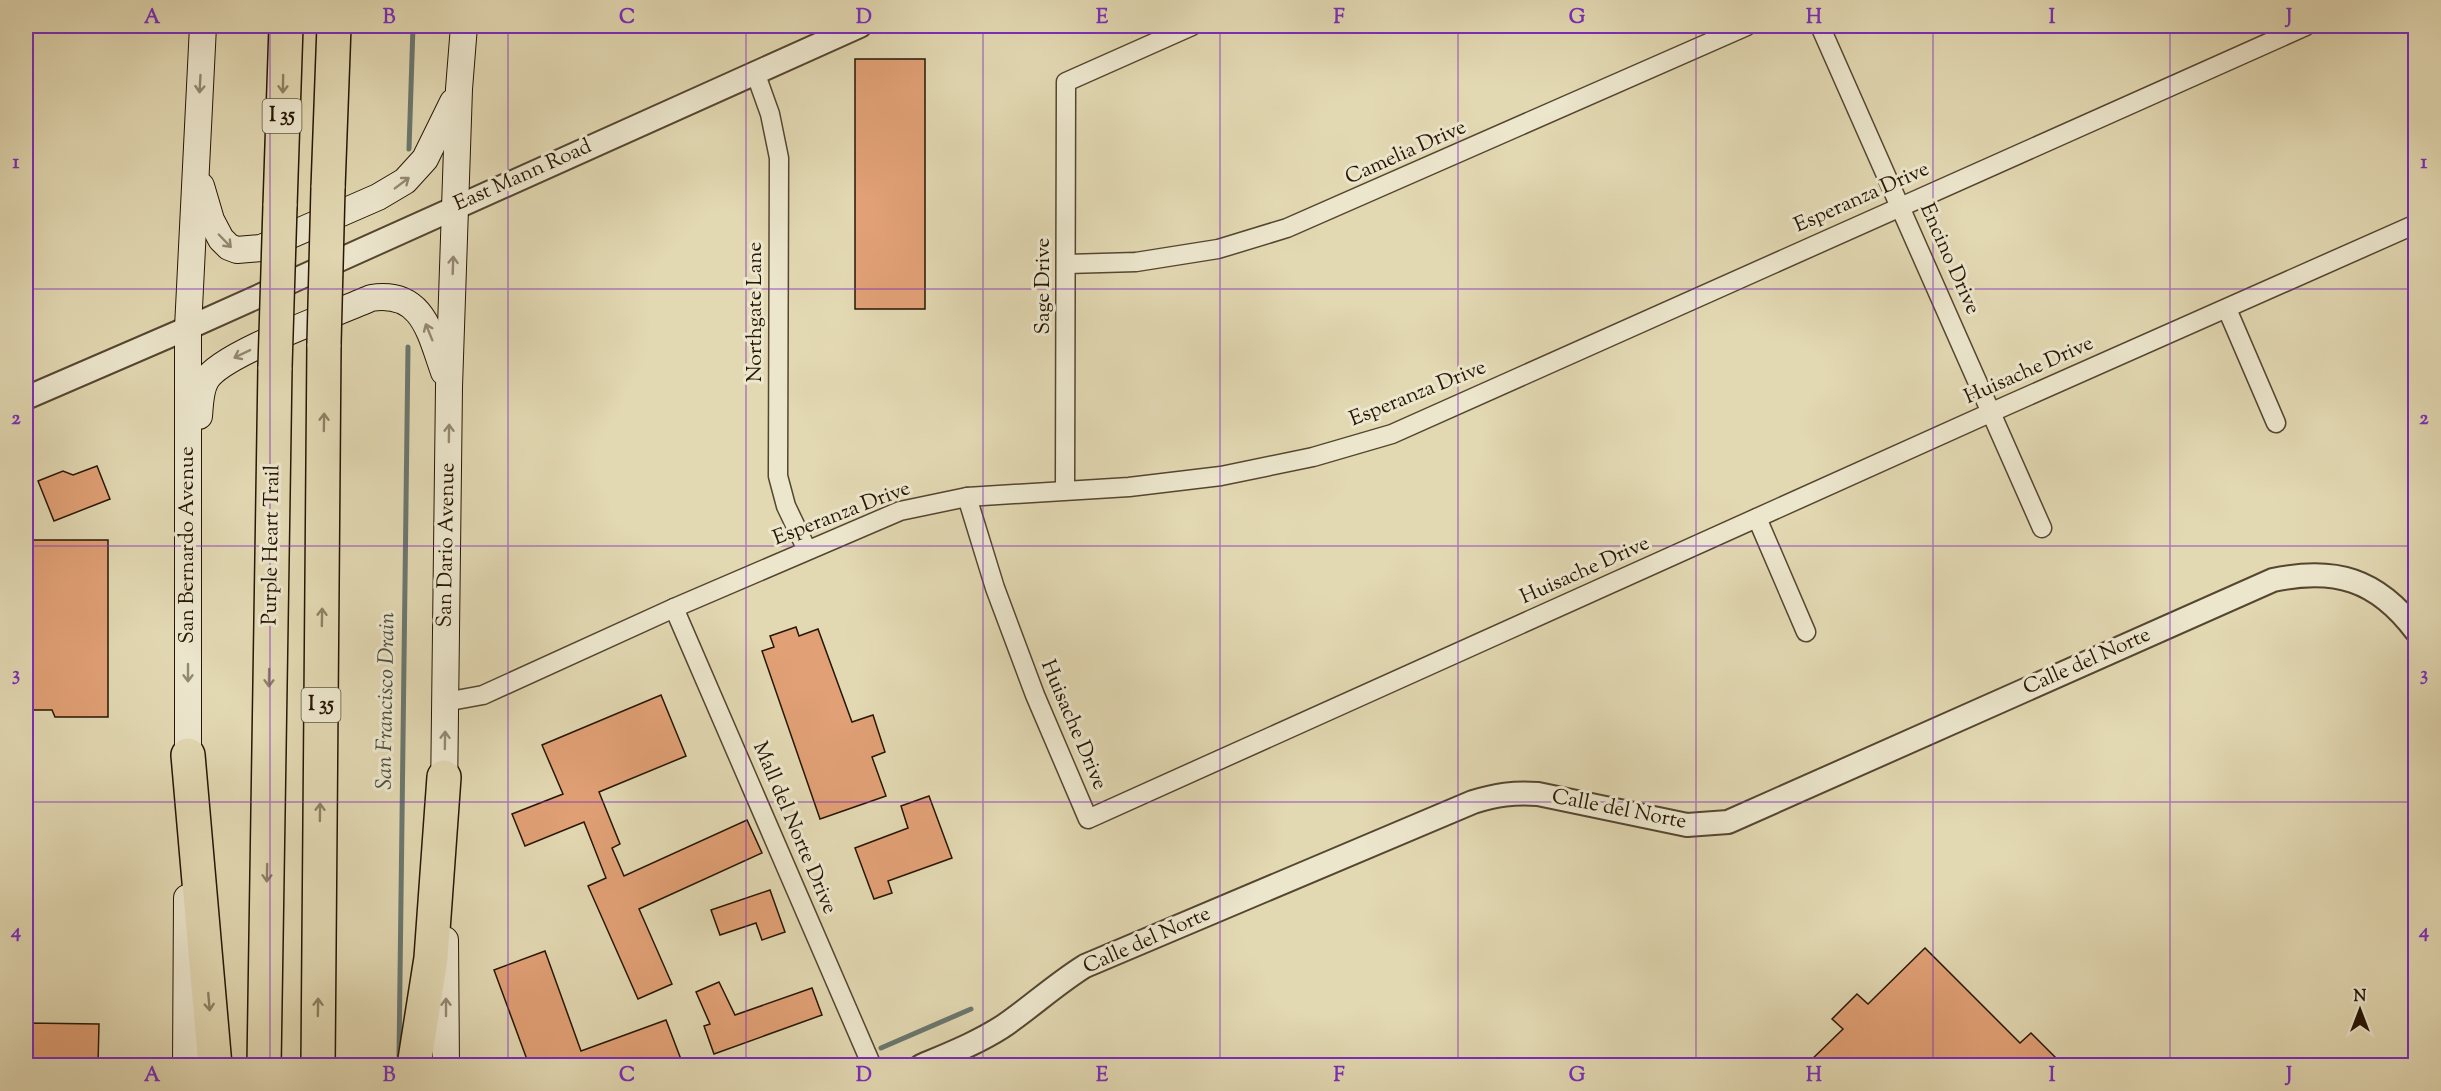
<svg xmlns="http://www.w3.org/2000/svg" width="2441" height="1091" font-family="'Sorts Mill Goudy',serif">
<rect width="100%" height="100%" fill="#e2d8b2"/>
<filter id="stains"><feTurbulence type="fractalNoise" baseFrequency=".00333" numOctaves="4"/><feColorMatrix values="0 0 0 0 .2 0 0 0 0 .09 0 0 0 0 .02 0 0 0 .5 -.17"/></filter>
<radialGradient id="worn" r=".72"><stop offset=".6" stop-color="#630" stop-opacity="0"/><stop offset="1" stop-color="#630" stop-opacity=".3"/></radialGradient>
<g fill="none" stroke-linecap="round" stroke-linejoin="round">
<!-- stream -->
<g stroke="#6a776f" stroke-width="5">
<polyline points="409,149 413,26"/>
<polyline points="881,1048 971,1009"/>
<polyline points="399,1056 408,347"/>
<polyline points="841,1066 853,1061"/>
</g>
</g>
<!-- building -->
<g fill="#e1a075" stroke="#261605" stroke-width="1.5">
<rect x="855" y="59" width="70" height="250"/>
<polygon points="97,466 110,499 54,521 38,481 63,471 73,475"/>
<polygon points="26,540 108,540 108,717 55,717 52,710 26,710"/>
<polygon points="796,627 799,636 818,629 852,722 873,715 885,752 872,757 886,796 820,819 762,651 774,647 770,636"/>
<polygon points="661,695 686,756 599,792 620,844 612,848 624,876 747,820 762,853 639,909 672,984 638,999 588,886 606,878 584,822 525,846 512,814 563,794 542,745"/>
<polygon points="929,796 952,858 888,881 892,893 874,899 855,848 908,828 901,806"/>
<polygon points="770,890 785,932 762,940 756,923 720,935 711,910"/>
<polygon points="1925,948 2020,1043 2031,1033 2056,1058 2049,1065 1806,1065 1843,1029 1832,1019 1857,994 1868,1004"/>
<polygon points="545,951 581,1051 666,1020 682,1062 671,1065 529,1065 494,970"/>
<polygon points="719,982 735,1015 812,988 822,1015 714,1054 704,1026 710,1024 696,992"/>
<polygon points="26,1023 99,1024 98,1065 26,1065"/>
</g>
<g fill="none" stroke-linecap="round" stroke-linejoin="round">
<defs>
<g id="minor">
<polyline points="1820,26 2042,528"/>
<polyline points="755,72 770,114 779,158 778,476 786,506 807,550"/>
<polyline points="1067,264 1136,262 1218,249 1287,228 1747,26"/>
<polyline points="2227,309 2276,423"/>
<polyline points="1065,490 1066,82 1192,26"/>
<polyline points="967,497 995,588 1035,695 1088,819 1992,412 2416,224"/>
<polyline points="1757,518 1806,632"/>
<polyline points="674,608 872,1066"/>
<polyline points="445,702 483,695 674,608 900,511 967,497 1129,487 1221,476 1313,457 1392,434 2306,26"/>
</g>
<g id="tertiary">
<polyline points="26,398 188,328 860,26"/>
<path d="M921 1066C949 1054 977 1043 1002 1027 1030 1008 1056 984 1085 966L1473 802C1496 795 1514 792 1538 794L1687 825 1728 822 2273 580C2335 567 2377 579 2416 631"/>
</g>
<g id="secondary">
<polyline points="201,186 211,220 221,239 229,247 237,250 261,248 378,197 405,181 425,159 453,102"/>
<path d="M199 416C200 405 200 390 206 380 222 353 338 313 371 298 423 290 430 333 444 372"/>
<polyline points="188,774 188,328 203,26"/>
<polyline points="444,795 449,387 459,89 464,26"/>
<polyline points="445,940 446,1066"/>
<polyline points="186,1066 187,898"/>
</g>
<g id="motorway">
<polyline points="328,188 334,26"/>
<polyline points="280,206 286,26"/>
<polyline points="188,755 215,1066"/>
<polyline points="264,1066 275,367"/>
<polyline points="318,1066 324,344"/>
<polyline points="414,1066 431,958 444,777"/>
</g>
</defs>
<!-- minor casing -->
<use href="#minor" stroke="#554630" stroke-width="21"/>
<!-- tertiary casing -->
<use href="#tertiary" stroke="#554630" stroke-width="26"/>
<!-- secondary casing -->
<use href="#secondary" stroke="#261605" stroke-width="28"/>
<!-- motorway casing -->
<use href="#motorway" stroke="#261605" stroke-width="36"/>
<!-- minor -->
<use href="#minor" stroke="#ece6cd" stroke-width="18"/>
<!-- tertiary -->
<use href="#tertiary" stroke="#ece6cd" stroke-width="22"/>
<!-- secondary -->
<use href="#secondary" stroke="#ece6cd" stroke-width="26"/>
<!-- motorway -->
<use href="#motorway" stroke="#e2d8b2" stroke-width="33"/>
<defs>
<g id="motorway-bridge">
<polyline points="324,344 328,188"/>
<polyline points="275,367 280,206"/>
</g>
</defs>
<!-- motorway-bridge casing -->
<use href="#motorway-bridge" stroke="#261605" stroke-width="36" stroke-linecap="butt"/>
<!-- motorway-bridge -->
<use href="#motorway-bridge" stroke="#e2d8b2" stroke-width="33"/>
</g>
<!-- one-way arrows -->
<defs><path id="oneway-shaft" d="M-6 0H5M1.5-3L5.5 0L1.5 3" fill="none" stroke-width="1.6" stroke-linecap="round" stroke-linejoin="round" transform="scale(1.5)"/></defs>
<g stroke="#938873">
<use href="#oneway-shaft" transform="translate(200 84) rotate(93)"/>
<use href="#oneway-shaft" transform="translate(402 183) rotate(-37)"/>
<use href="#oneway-shaft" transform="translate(225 241) rotate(46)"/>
<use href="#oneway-shaft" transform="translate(453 265) rotate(-88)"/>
<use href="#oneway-shaft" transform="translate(429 332) rotate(-112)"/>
<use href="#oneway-shaft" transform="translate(242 354) rotate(154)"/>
<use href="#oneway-shaft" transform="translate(449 433) rotate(-89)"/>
<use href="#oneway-shaft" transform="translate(188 673) rotate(90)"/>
<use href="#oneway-shaft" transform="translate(445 740) rotate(-89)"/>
<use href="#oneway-shaft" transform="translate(446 1007) rotate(-90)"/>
</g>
<g stroke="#8d8164">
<use href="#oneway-shaft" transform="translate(283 84) rotate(91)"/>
<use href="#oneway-shaft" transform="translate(324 422) rotate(-89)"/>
<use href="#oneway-shaft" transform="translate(322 617) rotate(-89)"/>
<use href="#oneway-shaft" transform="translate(269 678) rotate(91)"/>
<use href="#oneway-shaft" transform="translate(320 812) rotate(-89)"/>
<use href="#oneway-shaft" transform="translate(267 873) rotate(91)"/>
<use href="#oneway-shaft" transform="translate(209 1002) rotate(85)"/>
<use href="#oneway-shaft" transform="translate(318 1007) rotate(-89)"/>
</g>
<!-- grid -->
<path fill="none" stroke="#7b2cbf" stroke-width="1.5" stroke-opacity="0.55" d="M270 26V1066M508 26V1066M746 26V1066M983 26V1066M1220 26V1066M1458 26V1066M1696 26V1066M1933 26V1066M2170 26V1066M26 289H2416M26 546H2416M26 802H2416"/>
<g text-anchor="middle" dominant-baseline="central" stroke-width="6" stroke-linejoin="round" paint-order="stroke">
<!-- shield labels -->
<g fill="#ece6cd" stroke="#615441" stroke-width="1.5">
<rect x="262.5" y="99" width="39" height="34" rx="4.5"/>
<rect x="301.5" y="688" width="39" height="34" rx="4.5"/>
</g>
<g font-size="20" font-weight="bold" fill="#261605">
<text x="282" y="116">I 35</text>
<text x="321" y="705">I 35</text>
</g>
<!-- street labels -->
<g font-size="21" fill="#261605" stroke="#ece6cd">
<text transform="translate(1406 153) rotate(-24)">Camelia Drive</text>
<text transform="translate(523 176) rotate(-24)">East Mann Road</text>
<text transform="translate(1862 198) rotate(-24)">Esperanza Drive</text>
<text transform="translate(1949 259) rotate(66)">Encino Drive</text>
<text transform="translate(1044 286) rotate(-90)">Sage Drive</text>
<text transform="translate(756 312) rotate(-90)">Northgate Lane</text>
<text transform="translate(2029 371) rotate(-24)">Huisache Drive</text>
<text transform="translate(1418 394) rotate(-22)">Esperanza Drive</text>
<text transform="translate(842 514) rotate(-21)">Esperanza Drive</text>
<text transform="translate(188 545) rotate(-90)">San Bernardo Avenue</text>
<text transform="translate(272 545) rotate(-89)">Purple Heart Trail</text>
<text transform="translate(447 545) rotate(-89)">San Dario Avenue</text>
<text transform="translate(1585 571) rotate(-24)">Huisache Drive</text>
<text transform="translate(2087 662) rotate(-24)">Calle del Norte</text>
<text transform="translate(1073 725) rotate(67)">Huisache Drive</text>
<text transform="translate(1619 810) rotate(11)">Calle del Norte</text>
<text transform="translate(794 828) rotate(67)">Mall del Norte Drive</text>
<text transform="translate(1147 941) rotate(-24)">Calle del Norte</text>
</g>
<!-- water labels -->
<g font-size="22" font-style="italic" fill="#4e4f43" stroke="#ece6cd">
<text transform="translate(387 701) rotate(-89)">San Francisco Drain</text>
</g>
</g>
<!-- margin -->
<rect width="2441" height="1091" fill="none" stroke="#e2d8b2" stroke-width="66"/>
<!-- north arrow -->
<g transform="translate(2360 1010)" stroke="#ece6cd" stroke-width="4.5" paint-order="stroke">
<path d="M0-4.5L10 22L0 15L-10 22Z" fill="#261605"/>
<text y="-9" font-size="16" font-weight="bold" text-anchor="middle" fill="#261605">N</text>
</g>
<rect x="33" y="33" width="2375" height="1025" fill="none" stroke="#7b2cbf" stroke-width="2"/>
<g font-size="20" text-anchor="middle" font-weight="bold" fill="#7b2cbf">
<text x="152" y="23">A</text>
<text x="389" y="23">B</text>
<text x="627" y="23">C</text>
<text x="864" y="23">D</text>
<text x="1102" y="23">E</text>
<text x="1339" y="23">F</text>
<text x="1577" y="23">G</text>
<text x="1814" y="23">H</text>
<text x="2052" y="23">I</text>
<text x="2289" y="23">J</text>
<text x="16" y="168">1</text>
<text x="2424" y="168">1</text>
<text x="16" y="424">2</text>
<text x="2424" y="424">2</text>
<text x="16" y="680">3</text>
<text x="2424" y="680">3</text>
<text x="16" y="937">4</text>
<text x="2424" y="937">4</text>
<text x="152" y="1081">A</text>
<text x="389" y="1081">B</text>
<text x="627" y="1081">C</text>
<text x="864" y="1081">D</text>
<text x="1102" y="1081">E</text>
<text x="1339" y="1081">F</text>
<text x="1577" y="1081">G</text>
<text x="1814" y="1081">H</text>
<text x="2052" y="1081">I</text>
<text x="2289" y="1081">J</text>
</g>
<rect width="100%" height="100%" filter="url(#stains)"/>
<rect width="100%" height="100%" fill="url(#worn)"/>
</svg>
